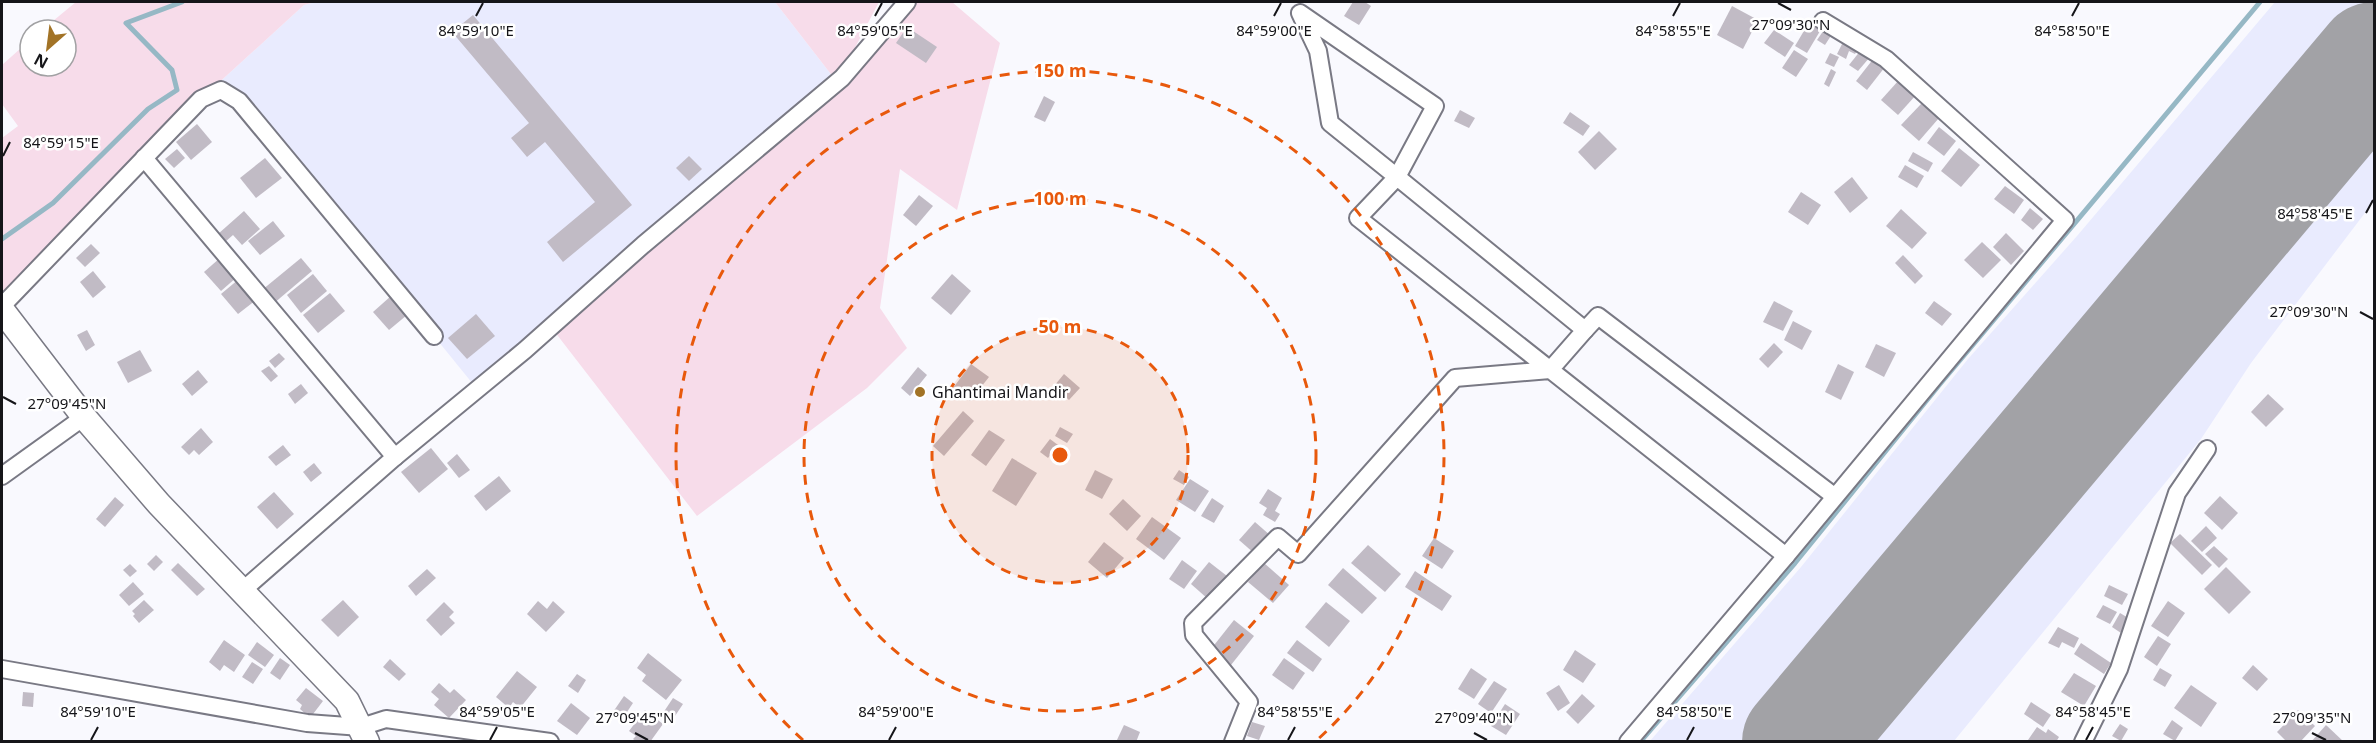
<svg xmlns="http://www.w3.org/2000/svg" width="2376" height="743" font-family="'Noto Sans',sans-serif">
<rect width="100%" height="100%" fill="#f9f9fe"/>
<!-- built -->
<g fill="#e9ebfe">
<polygon points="315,2 775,2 837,82 477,389 434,336 221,90 201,99 304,5"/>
<polygon points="2275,2 2374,2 2374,201 2251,363 2201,439 1954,741 1650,741 1801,567 1968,359 2077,236"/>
</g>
<!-- green -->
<g fill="#f7dcea">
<polygon points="76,2 315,2 304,5 201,99 2,306 2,138 18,126 2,104 2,65 30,40 30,66 66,66 66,30 42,30"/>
<polygon points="775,2 879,2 838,80 907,2 952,2 1000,43 957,210 900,169 880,308 907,348 867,388 697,516 551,327 837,82"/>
</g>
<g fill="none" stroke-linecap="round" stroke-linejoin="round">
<!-- stream -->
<g stroke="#96b8c5" stroke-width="5">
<polyline points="2,239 53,203 148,109 177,90 172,70 126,23 182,2"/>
<polyline points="1640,742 1795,563 1940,384 2260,2"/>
</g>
<!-- runway -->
<polyline stroke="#a2a2a6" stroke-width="116" points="1800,742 2374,60"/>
</g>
<!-- building -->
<g fill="#c1bbc5">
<polygon points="1353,2 1365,2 1371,6 1359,25 1344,16"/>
<polygon points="1732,6 1758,20 1743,49 1717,35"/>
<polygon points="473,15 632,205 563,262 547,242 595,202 545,142 527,157 511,138 529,123 452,32"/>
<polygon points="1811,19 1823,26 1807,53 1795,46"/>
<polygon points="907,27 937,47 926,63 896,43"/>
<polygon points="1826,27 1834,31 1825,45 1817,40"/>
<polygon points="1774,30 1794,43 1785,57 1764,43"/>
<polygon points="1844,40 1859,47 1855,54 1849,51 1846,59 1837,54"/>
<polygon points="1794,50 1808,59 1796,77 1782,68"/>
<polygon points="1861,50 1870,57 1858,71 1849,65"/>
<polygon points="1830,53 1839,57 1834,67 1825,63"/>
<polygon points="1874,58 1885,67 1867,90 1856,81"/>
<polygon points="1831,69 1836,72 1829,87 1824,84"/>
<polygon points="1899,80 1916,95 1898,115 1881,100"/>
<polygon points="1044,96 1055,102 1045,122 1034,117"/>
<polygon points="1922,103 1939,118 1919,141 1901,125"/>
<polygon points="1460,110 1475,118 1469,128 1454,121"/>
<polygon points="1570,112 1590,126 1583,136 1563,123"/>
<polygon points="197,124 212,142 191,160 176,142"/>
<polygon points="1939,127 1956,141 1944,156 1927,143"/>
<polygon points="1599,131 1617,149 1595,170 1578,152"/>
<polygon points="1959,148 1980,165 1961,187 1941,171"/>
<polygon points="177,149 185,158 174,168 165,159"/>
<polygon points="1913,152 1933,163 1928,172 1908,161"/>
<polygon points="689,156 702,169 689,181 676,168"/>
<polygon points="265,158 282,178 256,198 240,178"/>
<polygon points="1905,165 1924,176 1917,188 1898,177"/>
<polygon points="1852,177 1868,198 1850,213 1834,192"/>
<polygon points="2005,186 2024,200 2014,214 1994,199"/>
<polygon points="1801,192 1821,205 1808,225 1788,212"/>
<polygon points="919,195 933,206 916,226 903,215"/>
<polygon points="2030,208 2043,219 2033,230 2021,220"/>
<polygon points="1901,209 1927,233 1912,249 1886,226"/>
<polygon points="244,211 260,229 242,245 233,235 225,242 218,234"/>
<polygon points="273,221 285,236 260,255 248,241"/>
<polygon points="2006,233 2024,251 2011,265 1993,247"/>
<polygon points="1982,242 2001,260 1983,278 1964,260"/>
<polygon points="91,244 100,253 85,267 76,258"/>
<polygon points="1903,255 1923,276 1915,284 1895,263"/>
<polygon points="220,258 237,277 221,291 204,272"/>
<polygon points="301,258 312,271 273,304 262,290"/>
<polygon points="93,271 106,287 93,298 80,282"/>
<polygon points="313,274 327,291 301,313 287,295"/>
<polygon points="952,274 971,291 951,315 931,298"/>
<polygon points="239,279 256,300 238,314 221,294"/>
<polygon points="330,293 345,311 318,333 303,315"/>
<polygon points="391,296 407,315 389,330 373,312"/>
<polygon points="1774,301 1793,311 1783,331 1763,322"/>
<polygon points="1934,301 1952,314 1942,326 1925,313"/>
<polygon points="476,314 495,336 467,359 448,338"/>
<polygon points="1793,321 1812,331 1802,350 1784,340"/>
<polygon points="87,330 95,345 86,351 77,335"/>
<polygon points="1774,343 1783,352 1768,368 1759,359"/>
<polygon points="1876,344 1896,353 1884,377 1865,367"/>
<polygon points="140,350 152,371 128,383 117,362"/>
<polygon points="279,353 285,359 275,368 269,361"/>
<polygon points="971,364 989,377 970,401 953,388"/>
<polygon points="1838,364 1854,372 1841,400 1825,392"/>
<polygon points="269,366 278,376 271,382 261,371"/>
<polygon points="918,367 927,375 910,396 901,388"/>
<polygon points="198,370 208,382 192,396 182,384"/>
<polygon points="1064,374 1080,388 1069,400 1054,386"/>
<polygon points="301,384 308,393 295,404 288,394"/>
<polygon points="2268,394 2284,409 2266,427 2251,412"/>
<polygon points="963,411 974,421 944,456 933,446"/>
<polygon points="1060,427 1073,434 1067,443 1055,436"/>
<polygon points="201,428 213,442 199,455 194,450 189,455 181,447"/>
<polygon points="989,430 1005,440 986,466 971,455"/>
<polygon points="1050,439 1058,445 1048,458 1040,452"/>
<polygon points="283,445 291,455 276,466 268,457"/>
<polygon points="431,448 448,469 419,493 401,472"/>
<polygon points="457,454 470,470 459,478 447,463"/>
<polygon points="1012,458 1037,473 1016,506 992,491"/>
<polygon points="314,463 322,473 311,482 303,472"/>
<polygon points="1095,470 1113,479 1102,499 1085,490"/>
<polygon points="1179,470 1189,477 1184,485 1173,479"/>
<polygon points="499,476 511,491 486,511 474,496"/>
<polygon points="1190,479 1209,491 1195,512 1176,500"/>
<polygon points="1268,489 1282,498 1275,511 1280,514 1275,522 1263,515 1267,508 1259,503"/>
<polygon points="274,492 294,514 277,529 257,507"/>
<polygon points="2220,496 2238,513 2222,530 2204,513"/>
<polygon points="115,497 124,505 105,527 96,519"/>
<polygon points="1212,498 1224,506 1214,523 1201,516"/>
<polygon points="1123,499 1141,516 1127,531 1109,514"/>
<polygon points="1152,517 1181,538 1164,560 1136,539"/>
<polygon points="1255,522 1271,536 1255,554 1239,540"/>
<polygon points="2206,526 2217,538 2202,552 2191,541"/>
<polygon points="2180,534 2212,565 2202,575 2170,543"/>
<polygon points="1434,538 1454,551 1442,569 1422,556"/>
<polygon points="1104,542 1124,558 1107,578 1088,562"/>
<polygon points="1368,545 1401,574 1385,592 1351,563"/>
<polygon points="2214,546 2228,559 2219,568 2205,554"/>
<polygon points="156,555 163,562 154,571 147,564"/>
<polygon points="1182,560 1197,571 1184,589 1169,579"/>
<polygon points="1209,562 1227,576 1208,599 1191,584"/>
<polygon points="178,563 205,589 197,596 171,570"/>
<polygon points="1264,563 1289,585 1273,603 1248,582"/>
<polygon points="130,564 137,571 130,577 123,570"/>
<polygon points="2226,567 2251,592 2229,614 2204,589"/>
<polygon points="1343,568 1377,598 1362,614 1328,585"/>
<polygon points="427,569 436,578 416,596 408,586"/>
<polygon points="1415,571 1452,596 1442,611 1405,587"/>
<polygon points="133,582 144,594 129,606 119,595"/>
<polygon points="2109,585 2128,594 2122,605 2104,596"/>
<polygon points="144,600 154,610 139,623 133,616 135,614 132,611"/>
<polygon points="343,600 359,617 338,637 321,620"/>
<polygon points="538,601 547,609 553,601 565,612 546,632 527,614"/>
<polygon points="2168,601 2185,613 2168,637 2151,626"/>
<polygon points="444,602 454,612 449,617 455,623 441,636 426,620"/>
<polygon points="1326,602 1350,621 1329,647 1305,627"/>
<polygon points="2103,605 2117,612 2110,624 2096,617"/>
<polygon points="2120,613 2130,619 2121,633 2112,627"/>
<polygon points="1234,620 1254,636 1231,665 1211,649"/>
<polygon points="2058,627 2079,638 2074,648 2062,642 2059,648 2048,643"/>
<polygon points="2158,636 2171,644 2157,666 2144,657"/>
<polygon points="224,640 245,655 234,672 224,665 220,671 209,662"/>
<polygon points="1297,640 1322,659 1313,672 1287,653"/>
<polygon points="257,642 274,655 265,667 248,655"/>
<polygon points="2081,643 2111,663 2104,674 2074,654"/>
<polygon points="1575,650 1596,664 1583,683 1563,670"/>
<polygon points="648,653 682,680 666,700 642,681 646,675 637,668"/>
<polygon points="280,658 290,665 280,680 270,673"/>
<polygon points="1284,658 1305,673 1293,690 1272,675"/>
<polygon points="390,659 406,674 399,681 383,667"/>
<polygon points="252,662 263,669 253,684 242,677"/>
<polygon points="2253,665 2268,679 2257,691 2242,678"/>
<polygon points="1471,668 1487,679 1474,699 1458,689"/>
<polygon points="2160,668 2172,675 2165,687 2153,680"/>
<polygon points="517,671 537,687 520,708 513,702 509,708 496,697"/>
<polygon points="2074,673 2096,686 2084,706 2061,692"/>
<polygon points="577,674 586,680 578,693 568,686"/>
<polygon points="1494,681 1507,689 1491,713 1478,704"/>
<polygon points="439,683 450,693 454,689 466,700 449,718 434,705 439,699 431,692"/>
<polygon points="1559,685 1570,703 1558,711 1546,693"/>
<polygon points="2191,685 2217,703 2201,727 2174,708"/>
<polygon points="306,688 323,701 310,718 300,709 302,705 296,700"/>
<polygon points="23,692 34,693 33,707 22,706"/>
<polygon points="1582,694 1595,706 1578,724 1566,712"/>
<polygon points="624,696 633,703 623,718 613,712"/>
<polygon points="673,698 683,704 673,719 663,713"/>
<polygon points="2031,702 2051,715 2043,727 2024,714"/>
<polygon points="571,703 590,718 577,735 557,721"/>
<polygon points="1505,704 1520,714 1506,735 1491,726"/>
<polygon points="645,710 663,724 650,742 637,742 633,739 636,736 629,731"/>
<polygon points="2298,710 2315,726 2300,742 2287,742 2277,732"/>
<polygon points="2172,720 2183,728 2175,741 2163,734"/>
<polygon points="1252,722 1265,726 1259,740 1247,736"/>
<polygon points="2120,724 2128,729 2121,741 2112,736"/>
<polygon points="1124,725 1140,732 1136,742 1116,742"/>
<polygon points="2326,725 2344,742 2311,742"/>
<polygon points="2037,727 2046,733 2048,729 2059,737 2056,742 2029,742 2028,740"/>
</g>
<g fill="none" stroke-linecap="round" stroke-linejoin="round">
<defs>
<g id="minor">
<polyline points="144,158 395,457"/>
<polyline points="2,306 201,99 221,90 239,101 434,336"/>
<polyline points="1585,330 1598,316 1834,496"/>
<polyline points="2,476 84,417"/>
<polyline points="242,591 395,457 525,350 643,245 842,78 907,2"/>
<polyline points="2,669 307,723 361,727 386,719 550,742"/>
<polyline points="1233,742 1249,702 1194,635 1193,623 1278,537 1298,554 1455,378 1550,370 1585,330 1397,177 1435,106 1300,13 1318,51 1330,123 1397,177 1358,218 1786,556"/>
<polyline points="1628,742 1786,556 2065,220 1886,59 1823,21"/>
<polyline points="2083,742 2119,669 2177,493 2207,449"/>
</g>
<polyline id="secondary" points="2,310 84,417 159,504 347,701 367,742"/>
</defs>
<!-- minor casing -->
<use href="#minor" stroke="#797984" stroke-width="20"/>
<!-- secondary casing -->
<use href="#secondary" stroke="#797984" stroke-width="27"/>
<!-- minor -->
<use href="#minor" stroke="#fff" stroke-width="16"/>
<!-- secondary -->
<use href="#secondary" stroke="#fff" stroke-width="24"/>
</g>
<!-- ticks -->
<path fill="none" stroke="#151519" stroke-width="2" d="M1778 3 1791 10M476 16 483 3M875 16 882 3M1274 16 1281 3M1673 16 1680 3M2072 16 2079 3M3 156 10 142M2366 213 2373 200M2360 312 2373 319M3 397 16 404M635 733 648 740M1474 733 1487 740M2312 733 2326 740M91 740 98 727M490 740 497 727M889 740 896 727M1288 740 1295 727M1687 740 1694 727M2086 740 2093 727"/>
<!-- distance rings -->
<circle cx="1060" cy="455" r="128" fill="#e8590c" fill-opacity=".12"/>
<g fill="none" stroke="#e8590c" stroke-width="3" stroke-dasharray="10 8">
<circle cx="1060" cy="455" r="128"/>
<circle cx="1060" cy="455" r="256"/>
<path d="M803 740A384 384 0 1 1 1317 740"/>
</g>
<!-- markers -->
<circle fill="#a27326" stroke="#fff" stroke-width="2" cx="920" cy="392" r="6"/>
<g text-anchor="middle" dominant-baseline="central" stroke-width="5" stroke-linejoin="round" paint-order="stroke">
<!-- poi labels -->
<g font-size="16" fill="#151519" stroke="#fff" text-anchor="start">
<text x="932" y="392">Ghantimai Mandir</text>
</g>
</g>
<g font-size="15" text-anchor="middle" fill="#151519" stroke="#fff" stroke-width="5" stroke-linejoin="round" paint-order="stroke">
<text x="1791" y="30">27°09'30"N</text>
<text x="476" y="36">84°59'10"E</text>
<text x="875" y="36">84°59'05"E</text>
<text x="1274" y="36">84°59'00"E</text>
<text x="1673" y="36">84°58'55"E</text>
<text x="2072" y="36">84°58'50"E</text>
<text x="61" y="148">84°59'15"E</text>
<text x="2315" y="219">84°58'45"E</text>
<text x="2309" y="317">27°09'30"N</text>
<text x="67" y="409">27°09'45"N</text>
<text x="98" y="717">84°59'10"E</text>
<text x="497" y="717">84°59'05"E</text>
<text x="896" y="717">84°59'00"E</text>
<text x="1295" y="717">84°58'55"E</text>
<text x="1694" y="717">84°58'50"E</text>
<text x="2093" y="717">84°58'45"E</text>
<text x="635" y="723">27°09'45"N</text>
<text x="1474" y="723">27°09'40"N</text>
<text x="2312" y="723">27°09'35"N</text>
</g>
<circle cx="1060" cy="455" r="9" fill="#e8590c" stroke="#fff" stroke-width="3"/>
<g font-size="18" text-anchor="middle" font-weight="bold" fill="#e8590c" stroke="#fff" stroke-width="5" stroke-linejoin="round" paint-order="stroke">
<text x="1060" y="77">150 m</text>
<text x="1060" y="205">100 m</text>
<text x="1060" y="333">50 m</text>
</g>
<!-- border -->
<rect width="2376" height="743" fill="none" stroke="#151519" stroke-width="6"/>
<!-- north arrow -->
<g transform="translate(48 48) rotate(208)"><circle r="28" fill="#ffffff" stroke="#a1a1a3" stroke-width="1.5"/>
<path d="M0-4.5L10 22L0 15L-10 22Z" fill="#a27326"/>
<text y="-9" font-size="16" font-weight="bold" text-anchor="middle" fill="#151519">N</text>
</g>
</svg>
